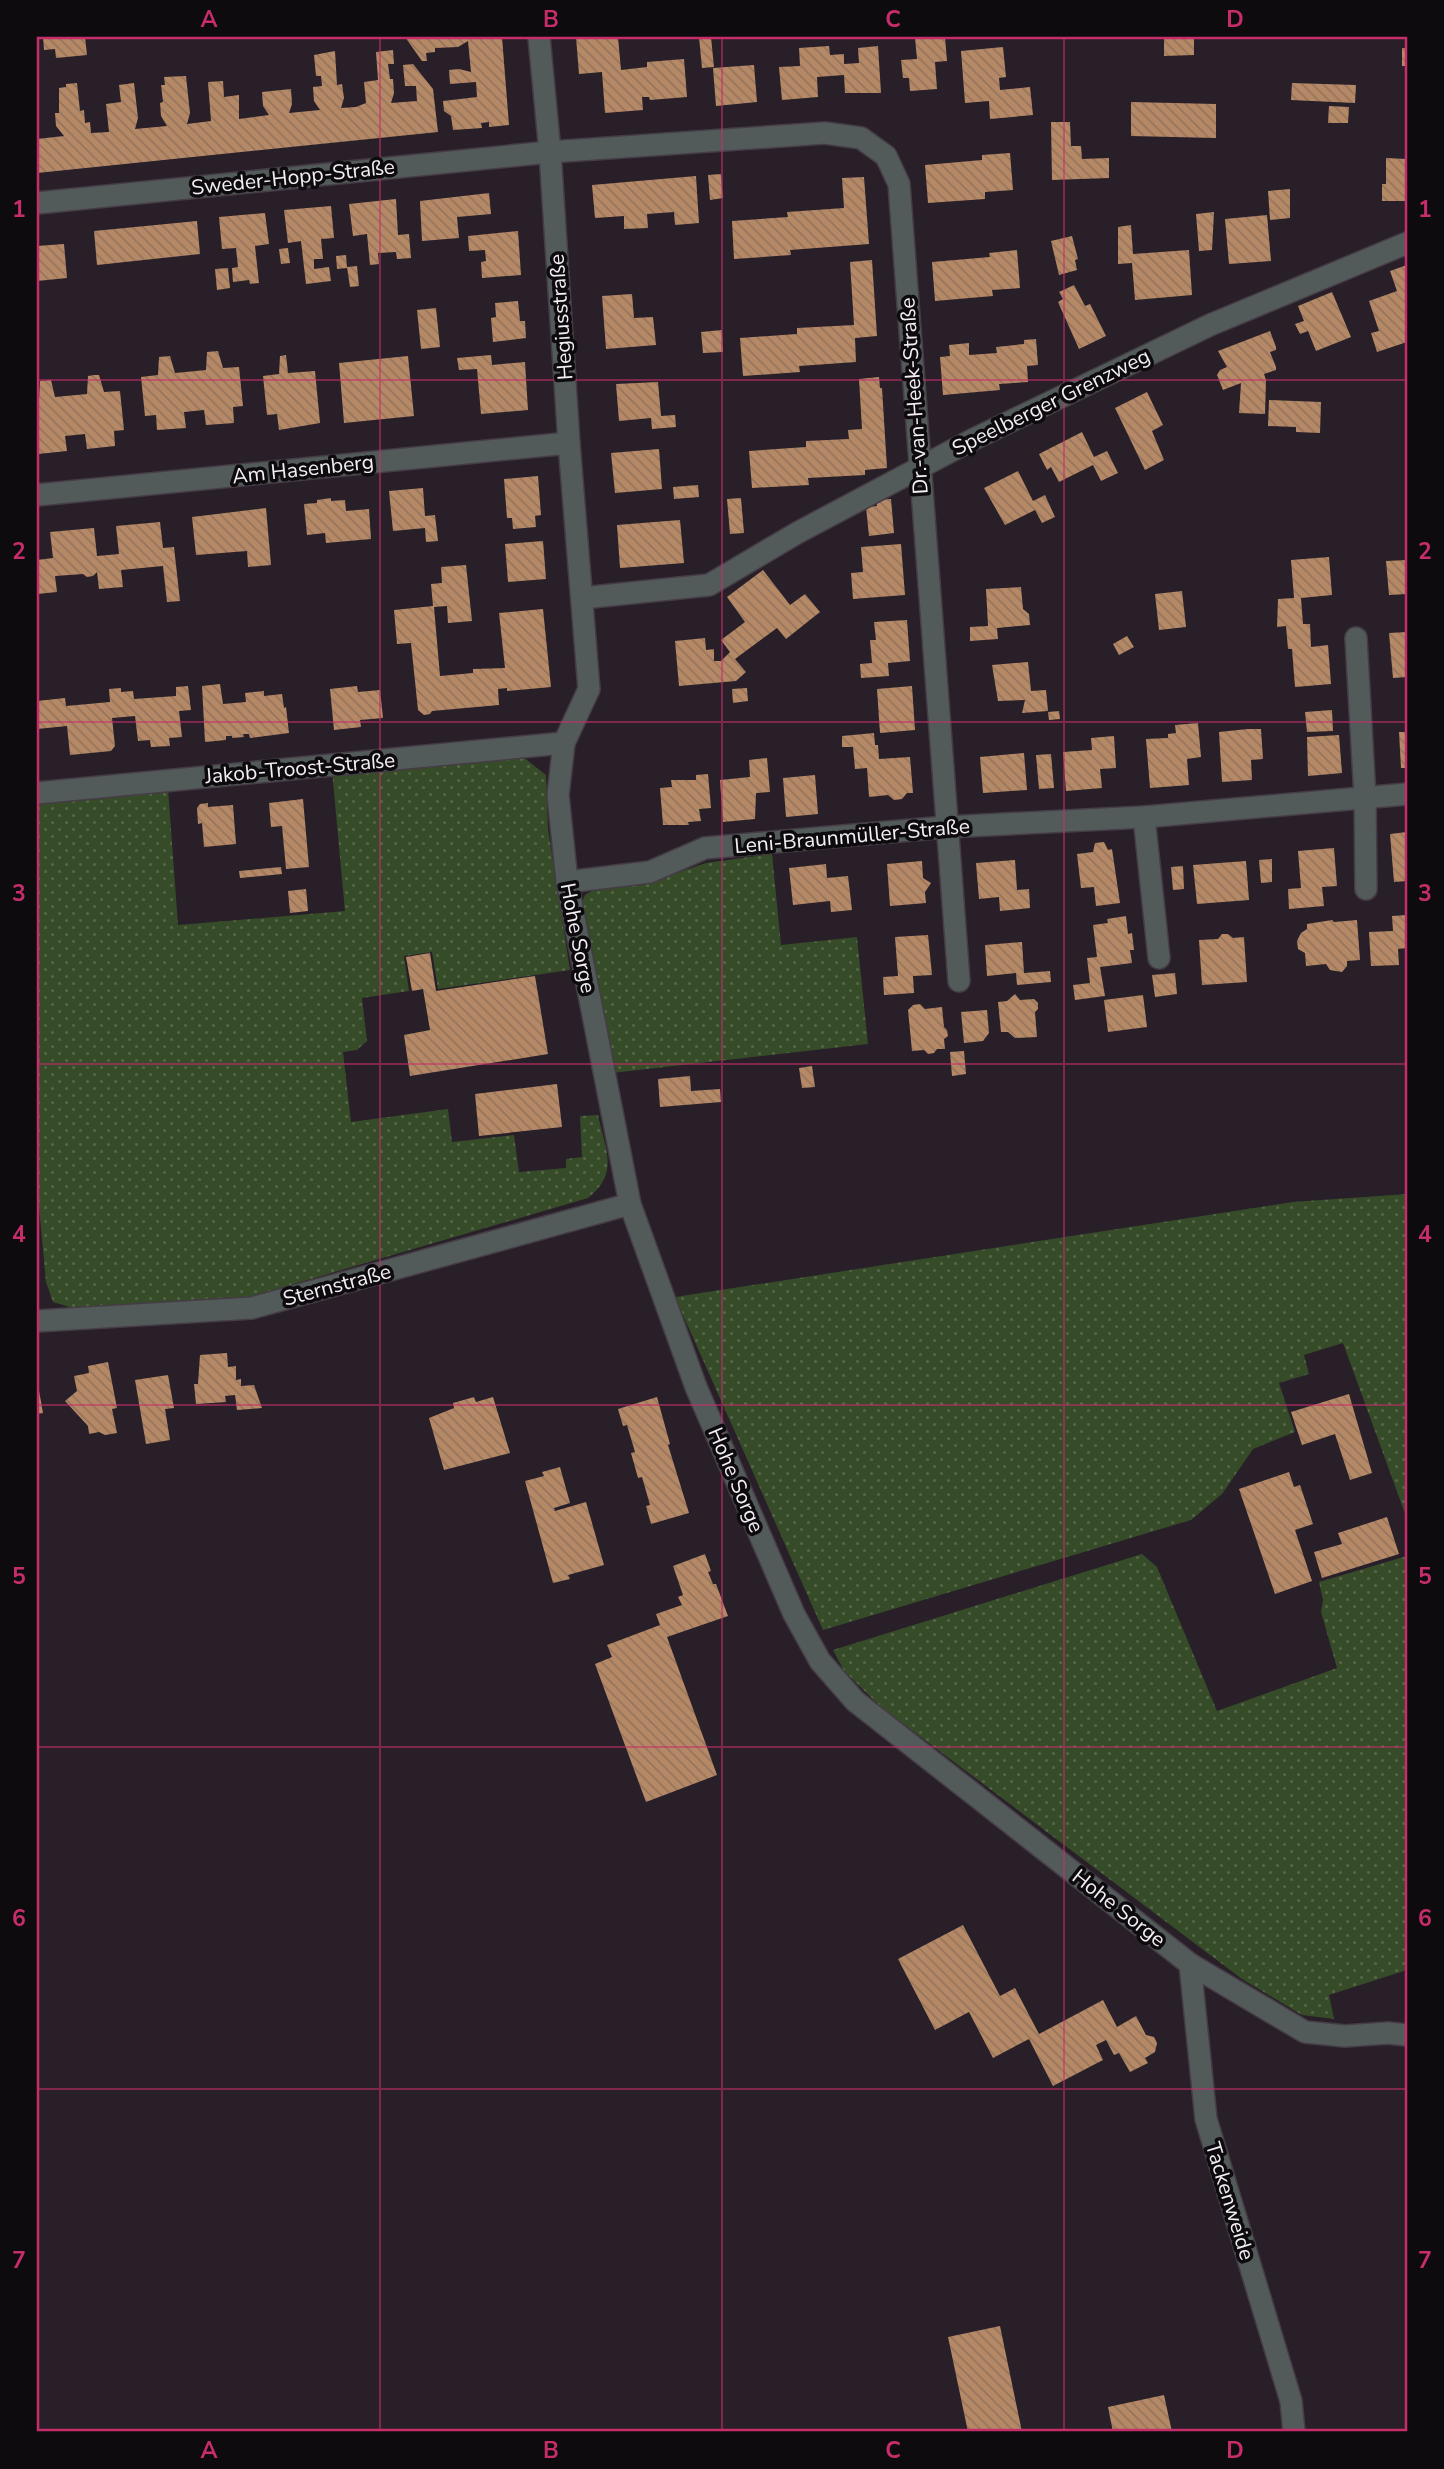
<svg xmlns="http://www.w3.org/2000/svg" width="1444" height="2469" font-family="'Nunito Sans',sans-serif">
<defs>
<pattern id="grass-dots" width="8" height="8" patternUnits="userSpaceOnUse" patternTransform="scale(1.75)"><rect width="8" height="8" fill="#364b28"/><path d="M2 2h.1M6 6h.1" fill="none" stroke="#546548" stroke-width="1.8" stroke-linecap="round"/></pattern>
<pattern id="building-back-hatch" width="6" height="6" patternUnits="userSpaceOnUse" patternTransform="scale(1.75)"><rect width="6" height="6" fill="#b68966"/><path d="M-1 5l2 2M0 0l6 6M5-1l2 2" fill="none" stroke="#95755e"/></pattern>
</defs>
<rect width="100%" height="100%" fill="#281f29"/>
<!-- grass -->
<g fill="url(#grass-dots)">
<path d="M518 753 546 775 548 829 570 970 438 989 432 952 404 956 409 991 362 998 367 1041 357 1050 343 1052 351 1122 448 1109 452 1142 514 1135 519 1172 566 1168V1159L582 1157 580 1116 598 1115C605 1149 620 1173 588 1198L246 1298 73 1308 53 1302 46 1282 37 1185V802L168 788 178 925 345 911 332 771Z"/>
<polygon points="772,854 781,945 857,937 868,1044 612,1073 581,904 585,895 599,887 649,882 706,863"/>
<polygon points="1407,1194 1407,1519 1343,1343 1304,1355 1309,1374 1279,1383 1295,1432 1253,1449 1222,1494 1191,1520 823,1630 675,1297 1293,1202"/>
<polygon points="1142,1554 1157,1567 1217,1711 1337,1668 1321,1612 1323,1600 1319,1582 1407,1556 1407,1970 1329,1995 1334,2019 1302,2015 1242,1979 881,1707 844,1671 833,1650"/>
</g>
<!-- building -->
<g fill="url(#building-back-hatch)">
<polygon points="43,37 85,37 87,55 56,58 55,49 44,50"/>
<polygon points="405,37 502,37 509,125 489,127 489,122 481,123 482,128 453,130 451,116 444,111 443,101 477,97 476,82 450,84 449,70 459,69 471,72 468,41 458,47 435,48 435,52 426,53 427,61 422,61"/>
<polygon points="576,37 618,37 621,70 647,67 647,62 684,59 687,97 650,100 649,97 642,97 643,110 605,113 602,72 579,74"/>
<polygon points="699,37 711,37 714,67 702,68"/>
<polygon points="945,37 947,61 935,62 937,89 910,91 909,78 903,78 901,60 917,59 915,38"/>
<polygon points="1164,37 1194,37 1194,55 1164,56"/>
<polygon points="829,46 830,55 844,54 844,64 859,63 858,48 878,46 881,93 845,93 844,75 817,77 818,97 782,100 779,67 800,66 799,48"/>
<polygon points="1003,47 1006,77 999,78 1000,90 1030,87 1033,115 990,119 989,101 965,103 961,51"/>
<rect x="1402" y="48" width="5" height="18"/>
<polygon points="393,50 394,64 388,64 390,79 393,79 394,93 391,103 417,101 416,86 405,86 403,65 413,64 433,89 438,132 37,173 37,139 64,136 56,126 55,113 59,113 59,88 66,87 66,84 77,83 80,111 84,110 85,123 90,122 91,133 109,132 106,104 121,102 119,85 134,83 138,118 135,129 167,126 161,116 160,103 163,102 161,85 165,85 164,77 186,76 190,113 187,124 211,121 208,82 223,81 224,97 239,95 239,119 269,115 263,106 262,92 291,89 292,104 289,113 320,110 314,101 313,87 322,86 321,76 316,76 314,55 335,51 337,85 342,84 344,98 341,108 356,107 366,103 364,82 378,80 376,52"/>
<polygon points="754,65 757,102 716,106 713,68"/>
<polygon points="1292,83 1356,85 1355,103 1291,100"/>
<polygon points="1131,102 1216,104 1216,138 1131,136"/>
<polygon points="1329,106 1349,107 1348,123 1328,123"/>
<polygon points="1051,122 1070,122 1071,146 1081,146 1082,159 1109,158 1109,178 1052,180"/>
<polygon points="1010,153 1013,190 985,192 985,199 928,203 925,165 982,160 982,155"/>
<polygon points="1386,158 1407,159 1407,201 1382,201 1382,184 1386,184"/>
<polygon points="721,174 723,198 710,200 708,175"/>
<polygon points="696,176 699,223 675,225 674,212 647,214 648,228 624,229 624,216 595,218 592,185"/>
<polygon points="864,177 869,244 790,250 791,255 734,259 732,221 788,217 787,212 844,208 842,178"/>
<polygon points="1290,189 1290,218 1270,220 1268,191"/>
<polygon points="489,193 491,214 457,217 459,238 422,241 420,201"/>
<polygon points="396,199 398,235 409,234 411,258 397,259 396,252 378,253 379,264 370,265 367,234 353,236 349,204"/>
<polygon points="331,206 334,238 321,239 323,259 314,259 314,269 329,267 331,281 306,284 301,241 288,243 284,210"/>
<polygon points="1214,212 1212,250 1199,251 1196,214"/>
<polygon points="265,213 269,244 255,246 259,283 250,284 249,280 233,282 232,268 238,267 236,248 222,249 219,217"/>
<polygon points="1267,215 1271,261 1229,264 1225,219"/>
<polygon points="197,221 200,254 97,265 94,231"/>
<polygon points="1131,225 1133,254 1189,250 1192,295 1135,300 1132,263 1118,264 1118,227"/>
<polygon points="518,231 521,275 482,278 481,262 486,261 485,250 469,251 468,236"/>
<polygon points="1072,236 1078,259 1075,260 1077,270 1059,275 1051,241"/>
<polygon points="64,244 67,278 37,281 37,246"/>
<polygon points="288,248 290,263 281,264 279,249"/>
<polygon points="1017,250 1020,288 992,290 993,296 935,301 932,262 990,257 989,253"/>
<polygon points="346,255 347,268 337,269 336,256"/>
<polygon points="872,260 877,336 855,338 856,362 799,366 800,372 743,376 740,338 797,334 797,328 854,325 850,262"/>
<polygon points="1407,265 1407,342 1377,352 1371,333 1379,331 1369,301 1397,291 1390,271"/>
<polygon points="357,266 359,286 350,287 347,267"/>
<polygon points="228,268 230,288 217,290 215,269"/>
<polygon points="1074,285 1085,306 1090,304 1106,336 1079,349 1058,302 1063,299 1059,292"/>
<polygon points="1332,292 1351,337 1316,351 1308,331 1300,334 1295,324 1304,321 1298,306"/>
<polygon points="632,294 634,318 653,317 656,345 606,349 602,296"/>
<polygon points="518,301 520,321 525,321 526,338 493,342 491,318 496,317 495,303"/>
<polygon points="436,308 440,347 421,349 417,310"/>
<polygon points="722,330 723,352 703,353 701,332"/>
<polygon points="1270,331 1276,347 1276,350 1270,352 1276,367 1276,370 1264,374 1266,380 1265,414 1239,413 1241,383 1223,390 1217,375 1220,370 1227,367 1218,351"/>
<polygon points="1036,339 1038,365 1027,366 1028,382 999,384 1000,390 943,395 940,357 950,356 949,345 969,343 969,355 997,353 996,347 1024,344 1024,340"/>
<polygon points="218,351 223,368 239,367 243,406 233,407 234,423 206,425 204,410 184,412 186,428 157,430 156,415 145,416 141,377 158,375 159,357 170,356 175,373 206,370 207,352"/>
<polygon points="286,355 288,373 315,371 320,423 279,430 277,414 267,415 263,376 279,374 280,356"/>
<polygon points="491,355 492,365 525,362 528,410 481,414 477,369 459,370 457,358"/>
<polygon points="408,356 414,416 344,423 339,363"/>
<polygon points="94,375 99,375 104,392 120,391 124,430 114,431 115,446 87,449 85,434 65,436 67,451 38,454 37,399 39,399 40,381 51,380 55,397 87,394 88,376"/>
<polygon points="879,377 880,388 882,388 887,468 865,470 865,475 808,478 809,485 752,488 749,451 806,447 806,441 849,439 848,430 862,429 859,379"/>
<polygon points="658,382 661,416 675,415 676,427 652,429 651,418 619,421 616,384"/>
<polygon points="1147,392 1163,425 1152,431 1164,460 1145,470 1115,408"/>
<polygon points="1269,400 1321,402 1320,433 1296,432 1296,427 1268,426"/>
<polygon points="1082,432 1094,457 1107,451 1118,473 1101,481 1093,465 1059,482 1051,467 1047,470 1039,454"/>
<polygon points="659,449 662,489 615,493 611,453"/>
<polygon points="1018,471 1033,501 1045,495 1055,517 1042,523 1035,510 1005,525 984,488"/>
<polygon points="538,476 541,515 535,516 536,527 513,529 512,518 507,518 504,479"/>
<polygon points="698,485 699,497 674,499 673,487"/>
<polygon points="423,488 425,516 435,515 438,541 426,542 425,528 393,531 389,491"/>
<polygon points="331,498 331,501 345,500 346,511 369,509 371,539 326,543 325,533 307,535 304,504 317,503 317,500"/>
<polygon points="741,498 744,533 730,534 727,499"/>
<polygon points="891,499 894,533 869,536 866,507 877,506 876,500"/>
<polygon points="266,508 271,565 248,567 247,551 196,555 192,517"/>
<polygon points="680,520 684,563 620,568 617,525"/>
<polygon points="160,522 163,548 174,547 180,601 167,602 163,566 121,570 123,587 99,589 97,572 93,576 87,577 83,574 55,576 57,592 37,594 37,560 53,558 50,532 94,528 97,556 119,554 116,526"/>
<polygon points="543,541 546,579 508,582 505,544"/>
<polygon points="901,544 905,595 853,599 851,573 863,572 861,547"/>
<polygon points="1329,557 1332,595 1301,598 1303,624 1310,624 1311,647 1328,645 1331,684 1295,687 1292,649 1288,649 1286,626 1277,627 1278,599 1294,598 1291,560"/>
<polygon points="1407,560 1407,594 1389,595 1386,561"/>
<polygon points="466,565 472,621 448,623 447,606 434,607 440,676 473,673 473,669 505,668 499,613 543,609 551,687 507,691 507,688 498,689 499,705 432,711 430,714 424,715 418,710 411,643 397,644 394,610 433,606 431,584 442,583 441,567"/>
<polygon points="763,570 790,605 805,594 820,612 786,639 777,628 735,659 746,672 736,681 679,686 675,641 705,638 706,650 714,649 714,661 721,661 730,652 721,640 745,622 727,597"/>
<polygon points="1021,587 1023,609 1029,614 1030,625 997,628 998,639 970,641 970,627 988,626 986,589"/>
<polygon points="1182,591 1186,627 1159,630 1155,594"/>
<polygon points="907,620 910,661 888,663 889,676 861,678 860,664 872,663 870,640 876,640 874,622"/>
<polygon points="1407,632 1407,677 1393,678 1389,633"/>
<polygon points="1127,636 1134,647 1119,655 1113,644"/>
<polygon points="1028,662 1031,691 1046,690 1048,711 1022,713 1025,700 998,701 992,665"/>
<polygon points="220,684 223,704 246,702 245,693 264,691 264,696 282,694 284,708 286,707 289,733 250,738 249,734 243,734 244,737 232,738 232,736 226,736 226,740 205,742 202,686"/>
<polygon points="188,686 191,710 179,711 182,737 169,738 170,746 151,747 150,740 138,741 135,716 112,718 115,746 111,751 70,755 67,726 37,729 37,701 65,698 66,706 110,702 109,689 121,688 121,692 133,691 134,699 176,696 176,687"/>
<polygon points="357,686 358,692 380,690 383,718 360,720 361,727 334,730 330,689"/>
<polygon points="912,686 915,730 880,733 877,689"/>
<polygon points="747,688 748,701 733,703 732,689"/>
<polygon points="1332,710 1333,731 1307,732 1305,712"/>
<polygon points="1059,711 1060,719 1049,720 1048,712"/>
<polygon points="1198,723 1201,757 1187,759 1189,785 1150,788 1146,739 1168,738 1168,734 1176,733 1175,725"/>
<polygon points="1248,729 1261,729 1263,759 1251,760 1252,780 1222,782 1219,732"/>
<polygon points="1399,732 1407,732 1407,768 1401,768"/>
<polygon points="874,733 875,745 878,745 879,759 910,757 913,793 907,793 902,799 894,800 888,795 869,797 867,768 855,769 853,747 842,747 842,736"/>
<polygon points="1339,735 1342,773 1308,776 1307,737"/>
<polygon points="1114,736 1116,768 1100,769 1102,788 1066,791 1063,752 1092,750 1091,738"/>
<polygon points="1024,753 1027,790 983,793 980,757"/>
<polygon points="1051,754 1054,788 1039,789 1036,755"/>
<polygon points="767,758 770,792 756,793 755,819 723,822 720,780 750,777 749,760"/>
<polygon points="708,774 711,808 699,809 701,821 688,822 689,825 663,825 660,788 672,787 671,780 696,780 696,775"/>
<polygon points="815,775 818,814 786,817 783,778"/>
<polygon points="303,799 309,867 286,869 282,826 271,827 269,803"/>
<polygon points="208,803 208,807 233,805 236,844 204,847 202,823 198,824 197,808 200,804"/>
<polygon points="1407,832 1407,881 1394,882 1390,834"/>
<polygon points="1104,842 1108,850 1112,849 1120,903 1096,906 1094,887 1081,888 1077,854 1093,852 1095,843"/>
<polygon points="1334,848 1337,886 1322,887 1324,906 1289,909 1288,889 1301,888 1298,851"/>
<polygon points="1272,859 1272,882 1261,883 1259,860"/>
<polygon points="1015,860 1017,890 1029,889 1030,908 1000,911 999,897 979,899 976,863"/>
<polygon points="922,861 923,878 931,883 925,892 926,903 890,906 887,864"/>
<polygon points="1246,861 1249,900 1197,904 1193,865"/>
<polygon points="826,864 827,878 848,876 852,910 831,912 830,901 793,905 789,868"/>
<polygon points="1183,866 1184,889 1173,890 1171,867"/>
<polygon points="281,867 282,874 240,878 239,871"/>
<polygon points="306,889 308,911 290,913 288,891"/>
<polygon points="1407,915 1407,948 1398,949 1399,965 1371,966 1369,932 1393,931 1392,916"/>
<polygon points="1126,916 1128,934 1132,933 1134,950 1130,950 1132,963 1100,967 1105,996 1075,1000 1073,985 1090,983 1087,958 1097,957 1093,925 1108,923 1107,919"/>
<polygon points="1332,920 1334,922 1357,920 1360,960 1347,961 1347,966 1342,972 1330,970 1326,964 1306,966 1305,953 1298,949 1297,941 1301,933 1307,929 1307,924"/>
<polygon points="1222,934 1228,934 1233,938 1244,937 1247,982 1202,985 1199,940 1218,939"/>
<polygon points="928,935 932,975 913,976 914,993 884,995 883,977 898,976 895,937"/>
<polygon points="1022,942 1024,973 1050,971 1051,982 1017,985 1016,973 987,976 985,945"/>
<polygon points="430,953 436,991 535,976 548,1054 410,1076 404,1035 430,1030 423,989 412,991 406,957"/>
<polygon points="1175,973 1177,994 1155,997 1152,975"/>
<polygon points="1015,994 1020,1000 1034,999 1038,1003 1038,1009 1035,1012 1037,1037 1015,1038 1008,1032 1001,1032 998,1002 1007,1001"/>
<polygon points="1143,995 1147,1027 1108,1032 1104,1000"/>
<polygon points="920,1004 925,1009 942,1007 944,1027 947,1030 948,1036 944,1039 945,1049 937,1049 934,1053 928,1054 924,1050 912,1051 908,1010 913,1005"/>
<polygon points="987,1010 989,1033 983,1041 964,1043 961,1012"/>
<polygon points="964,1051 966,1074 952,1076 950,1052"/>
<polygon points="812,1066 815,1087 802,1088 799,1068"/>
<polygon points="690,1076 691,1091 720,1089 721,1102 660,1107 658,1079"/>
<polygon points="557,1084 562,1127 479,1136 475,1094"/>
<polygon points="227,1353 228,1367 236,1366 236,1380 241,1379 241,1386 254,1385 262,1408 237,1410 235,1395 225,1396 226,1402 196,1404 194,1384 198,1384 200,1355"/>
<polygon points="108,1362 117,1408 112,1409 117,1433 105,1435 99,1432 89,1434 88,1426 65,1401 77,1391 74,1376 89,1373 88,1366"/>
<polygon points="168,1375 174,1408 165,1409 170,1440 146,1444 135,1380"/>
<polygon points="38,1385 43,1413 37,1414 37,1386"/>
<polygon points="1349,1394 1372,1473 1350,1480 1335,1434 1302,1445 1291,1412"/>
<polygon points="474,1397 476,1402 493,1397 510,1453 444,1470 429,1418 454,1408 453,1403"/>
<polygon points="657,1397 670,1444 668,1445 689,1513 651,1524 646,1506 650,1505 642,1477 638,1478 631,1453 635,1452 627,1425 623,1426 618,1409"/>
<polygon points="560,1467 570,1503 554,1508 555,1511 586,1502 604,1565 568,1575 570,1579 553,1583 525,1481 544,1476 542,1472"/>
<polygon points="1289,1472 1294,1487 1300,1485 1313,1524 1295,1530 1312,1581 1275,1594 1239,1489"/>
<polygon points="1387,1517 1399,1554 1322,1578 1314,1552 1342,1544 1338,1533"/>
<polygon points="705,1554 711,1571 708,1572 713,1584 716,1584 728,1616 667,1637 717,1775 646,1802 595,1664 612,1657 607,1645 660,1625 656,1614 682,1605 678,1597 683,1595 673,1566"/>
<polygon points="963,1925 1000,1996 1015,1988 1039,2034 1103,2000 1117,2027 1136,2016 1146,2035 1154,2037 1157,2043 1155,2052 1145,2058 1148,2063 1130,2072 1119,2053 1114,2055 1106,2040 1096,2045 1103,2060 1053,2086 1029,2039 993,2058 969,2012 935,2030 898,1959"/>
<polygon points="1000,2326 1022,2432 968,2432 948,2337"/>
<polygon points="1164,2395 1172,2432 1113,2432 1108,2407"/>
</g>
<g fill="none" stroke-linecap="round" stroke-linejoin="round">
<defs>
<g id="minor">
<polyline points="539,37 550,152 569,443 589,689 564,743 558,795 567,882 630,1204 696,1387 794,1614 820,1661 855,1701 1190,1964 1305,2032 1345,2036 1388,2033 1407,2035"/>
<polyline points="37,203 550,152 825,133 861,138 886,156 899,184 959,981"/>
<polyline points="37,495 569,443"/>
<polyline points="582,598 709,585 797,533 972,440 1210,325 1407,243"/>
<polyline points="1356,638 1365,797 1366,889"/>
<polyline points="37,793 564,743"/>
<polyline points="1144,817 1159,958"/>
<polyline points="567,882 650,872 705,848 946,827 1144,817 1407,794"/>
<polyline points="37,1321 252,1308 630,1204"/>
<polyline points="1190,1964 1206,2119 1291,2401 1294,2432"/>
</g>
</defs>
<!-- minor casing -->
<use href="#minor" stroke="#453c46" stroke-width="24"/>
<!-- minor -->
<use href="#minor" stroke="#535b5a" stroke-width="21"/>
</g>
<!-- grid -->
<path fill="none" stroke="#c72d6a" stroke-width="2" stroke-opacity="0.55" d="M380 37V2432M722 37V2432M1064 37V2432M37 380H1407M37 722H1407M37 1064H1407M37 1405H1407M37 1747H1407M37 2089H1407"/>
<g text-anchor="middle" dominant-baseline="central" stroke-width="7" stroke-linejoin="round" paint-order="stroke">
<!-- street labels -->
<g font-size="21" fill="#f4eef5" stroke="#0e0b0f">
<text transform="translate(293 177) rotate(-6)">Sweder-Hopp-Straße</text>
<text transform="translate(561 317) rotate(-94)">Hegiusstraße</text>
<text transform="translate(914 396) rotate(-94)">Dr.-van-Heek-Straße</text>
<text transform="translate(1051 402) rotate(-26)">Speelberger Grenzweg</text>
<text transform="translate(303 469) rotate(-6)">Am Hasenberg</text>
<text transform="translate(300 768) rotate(-5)">Jakob-Troost-Straße</text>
<text transform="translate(852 836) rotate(-5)">Leni-Braunmüller-Straße</text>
<text transform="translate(578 938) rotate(79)">Hohe Sorge</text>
<text transform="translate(337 1285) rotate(-15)">Sternstraße</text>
<text transform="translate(736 1480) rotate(67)">Hohe Sorge</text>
<text transform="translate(1119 1908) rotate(38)">Hohe Sorge</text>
<text transform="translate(1230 2201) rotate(73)">Tackenweide</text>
</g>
</g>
<!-- border -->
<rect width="1444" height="2469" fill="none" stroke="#0e0b0f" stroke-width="77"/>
<rect x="38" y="38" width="1368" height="2392" fill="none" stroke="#c72d6a" stroke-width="2.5"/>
<g font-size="23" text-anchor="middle" font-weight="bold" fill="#c72d6a">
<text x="209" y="27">A</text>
<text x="551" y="27">B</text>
<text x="893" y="27">C</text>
<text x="1235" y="27">D</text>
<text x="19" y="217">1</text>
<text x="1425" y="217">1</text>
<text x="19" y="559">2</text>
<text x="1425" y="559">2</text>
<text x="19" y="901">3</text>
<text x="1425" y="901">3</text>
<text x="19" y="1242">4</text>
<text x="1425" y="1242">4</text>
<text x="19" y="1584">5</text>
<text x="1425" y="1584">5</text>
<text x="19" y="1926">6</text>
<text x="1425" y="1926">6</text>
<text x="19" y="2268">7</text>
<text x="1425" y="2268">7</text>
<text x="209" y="2458">A</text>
<text x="551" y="2458">B</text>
<text x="893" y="2458">C</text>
<text x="1235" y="2458">D</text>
</g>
</svg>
